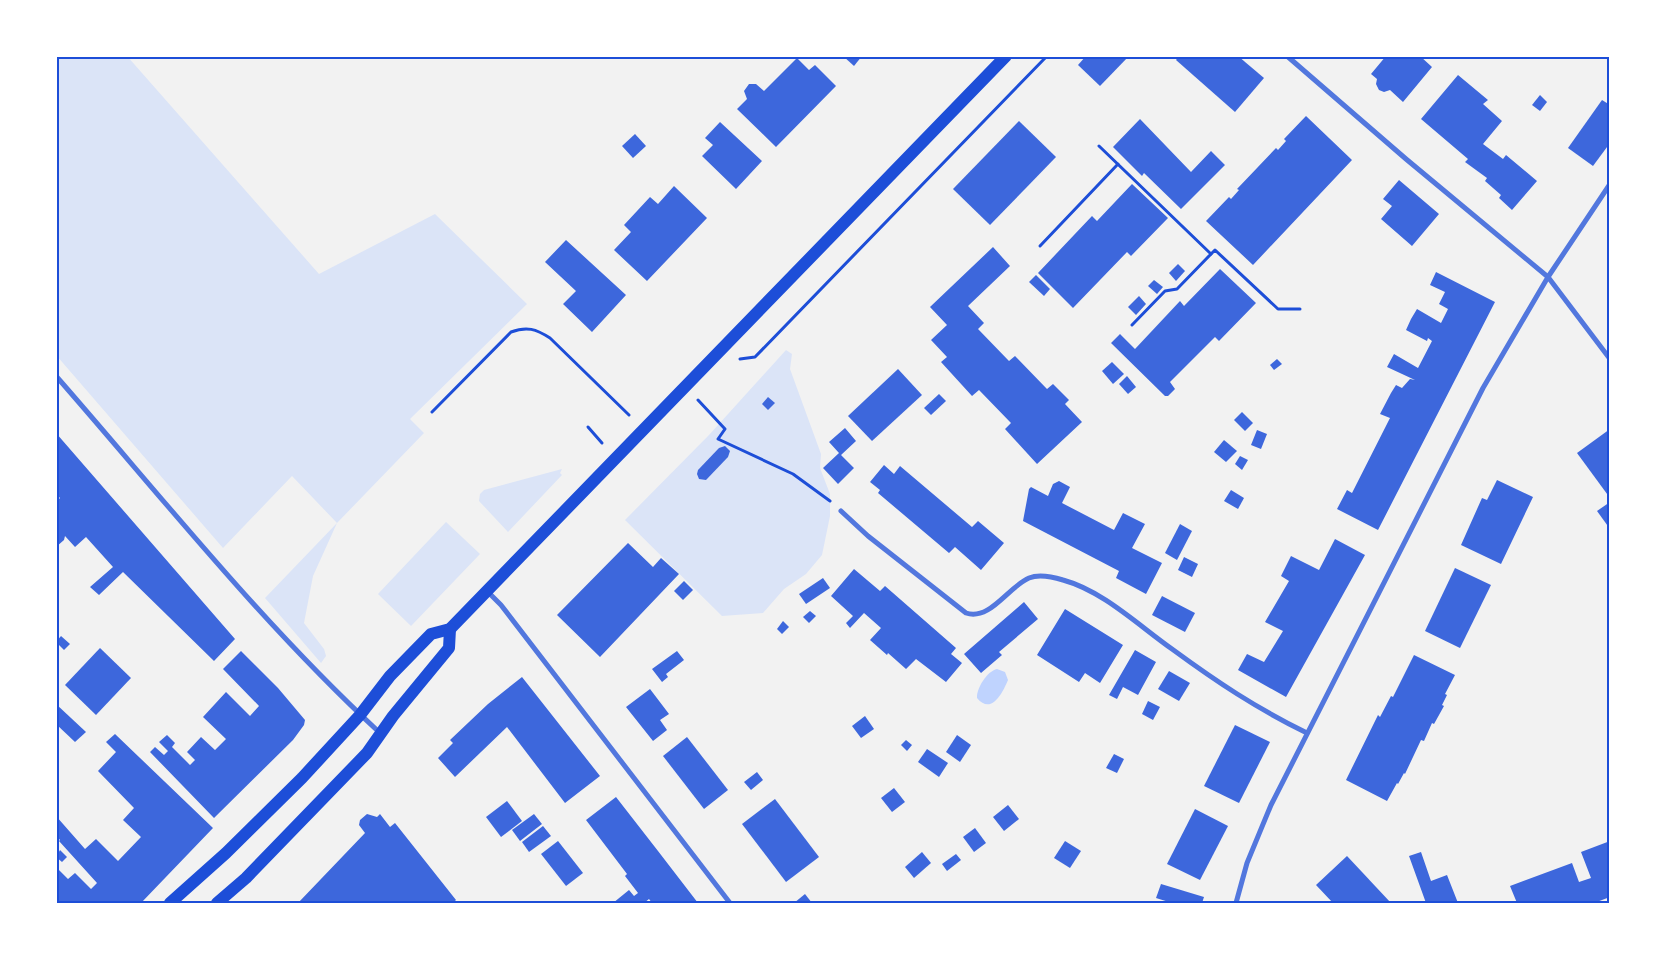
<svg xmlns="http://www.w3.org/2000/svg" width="1666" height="959" font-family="'Times New Roman',serif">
<rect width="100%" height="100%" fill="#f2f2f2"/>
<!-- green -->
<g fill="#dbe4f7">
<polygon points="56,56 127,56 319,274 435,214 527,304 410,419 424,433 337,523 313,576 304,623 324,649 326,656 321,663 265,598 337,523 292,476 223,548 56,355"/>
<polygon points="786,350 792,354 790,369 821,454 820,468 830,494 830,516 822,555 806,574 784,589 763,613 722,616 625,520 709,435"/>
<polygon points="562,469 560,473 562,475 508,532 479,501 480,494 484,490"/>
<polygon points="446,522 480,554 411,626 378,594"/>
</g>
<!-- water -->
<path fill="#bfd3fe" d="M997 669 1005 672 1008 680C1002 694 991 715 977 698 976 689 987 671 997 669Z"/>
<!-- building -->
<g fill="#3d67dc">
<polygon points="843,56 862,56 854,66"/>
<polygon points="1086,56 1129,56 1100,86 1078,65"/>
<polygon points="1179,56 1238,56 1264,78 1235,112 1176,60"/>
<polygon points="1386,56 1420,56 1432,67 1403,102 1390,90 1384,92 1379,90 1376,84 1377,79 1371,74"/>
<polygon points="797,58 809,70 815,65 836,86 776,147 737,109 747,99 744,91 749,84 756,84 764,91"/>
<polygon points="1458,75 1488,100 1483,104 1502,121 1483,144 1503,159 1506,155 1537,181 1512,210 1499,198 1501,195 1485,181 1487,178 1465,162 1468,159 1421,119"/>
<polygon points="1540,95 1547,102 1540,111 1532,105"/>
<polygon points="1602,100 1610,105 1610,143 1593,166 1568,148"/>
<polygon points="1306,116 1352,160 1253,265 1206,221 1229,197 1231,199 1239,190 1237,189 1276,148 1278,150 1286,141 1284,139"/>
<polygon points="1140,119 1191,172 1211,151 1225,165 1181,209 1144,173 1142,176 1113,147"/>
<polygon points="1019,121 1056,157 990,225 953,189"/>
<polygon points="720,122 762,161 736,189 702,156 713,145 705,138"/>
<polygon points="635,134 646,146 633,158 622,146"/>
<polygon points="1399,180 1439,214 1412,246 1381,219 1392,206 1383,199"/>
<polygon points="1132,184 1168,218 1131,256 1127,252 1073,308 1038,273 1092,216 1097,221"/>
<polygon points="674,186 707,218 647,281 614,250 631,232 624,225 650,197 658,204"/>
<polygon points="566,240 626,295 592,332 563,304 576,291 545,262"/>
<polygon points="993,247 1010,266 968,306 984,323 978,329 1009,361 1015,356 1047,389 1053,384 1069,400 1065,404 1082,422 1037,464 1005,429 1011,423 979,390 972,396 941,362 947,357 931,340 947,325 930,307"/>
<polygon points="1178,264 1185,271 1176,281 1169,273"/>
<polygon points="1220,269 1256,303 1219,341 1215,337 1170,382 1175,389 1168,396 1165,396 1111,343 1120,334 1135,349 1180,301 1184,306"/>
<polygon points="1436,272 1495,302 1378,530 1337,509 1347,490 1352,493 1390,418 1380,414 1391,393 1396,385 1402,388 1410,379 1415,380 1387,367 1394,354 1418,368 1432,341 1428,338 1427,341 1406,330 1411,319 1417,309 1441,323 1448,309 1439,304 1445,292 1430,285"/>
<polygon points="1036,275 1050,289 1044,296 1029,282"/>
<polygon points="1154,280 1163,287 1157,294 1148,286"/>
<polygon points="1139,296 1146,304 1136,315 1128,307"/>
<polygon points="1277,359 1282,364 1274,370 1270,365"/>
<polygon points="1112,362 1124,374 1113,384 1102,371"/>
<polygon points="898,369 922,395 872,441 848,416"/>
<polygon points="1127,376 1136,387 1128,394 1119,384"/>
<polygon points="939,394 946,401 931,415 924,408"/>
<polygon points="768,397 775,403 768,410 762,404"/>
<polygon points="1242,412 1253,423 1245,431 1234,420"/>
<polygon points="845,428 856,441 841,455 854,468 838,484 823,468 839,453 829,442"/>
<polygon points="1610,429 1610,498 1577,453"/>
<polygon points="1257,430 1267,434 1261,449 1251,445"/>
<polygon points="56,433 235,639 214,661 123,572 99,595 90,587 113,567 86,537 75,547 65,536 64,540 56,547 56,502 60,498 56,494"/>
<polygon points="1224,440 1237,451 1226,462 1214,452"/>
<polygon points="725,446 730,451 728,457 706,480 699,479 697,474 698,470 719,448"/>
<polygon points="1240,456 1248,460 1242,470 1235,464"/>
<polygon points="884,465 894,474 900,466 972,527 978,521 1004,543 981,570 955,547 949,553 878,493 880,490 870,482"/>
<polygon points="1497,480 1533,497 1501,564 1461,545 1482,498 1487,500"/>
<polygon points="1059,481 1070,487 1062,503 1114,530 1123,513 1145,524 1132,548 1162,563 1146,594 1116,578 1119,571 1023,521 1029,489 1031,487 1048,496 1053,484"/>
<polygon points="1231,490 1244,498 1238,509 1224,501"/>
<polygon points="1610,502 1610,529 1597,511"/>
<polygon points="1180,524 1192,531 1177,560 1165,553"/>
<polygon points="1335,539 1365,555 1286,697 1238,670 1247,654 1264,662 1283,631 1265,622 1289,581 1281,576 1291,556 1319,570"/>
<polygon points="628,543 653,567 661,558 679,574 600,657 557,615"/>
<polygon points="1184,557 1198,564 1192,577 1178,570"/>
<polygon points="1455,568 1491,585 1460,648 1425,631"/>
<polygon points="854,569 880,591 885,586 956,648 951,654 962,663 946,682 916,659 906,669 888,653 887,655 870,640 881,628 864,613 850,628 846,623 853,616 831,596"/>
<polygon points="823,578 830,588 806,604 799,594"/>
<polygon points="684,581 693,590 683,600 674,591"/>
<polygon points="1162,596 1195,613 1185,632 1152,615"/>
<polygon points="1024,602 1038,619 999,652 1002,655 981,673 964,654"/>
<polygon points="1065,609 1123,645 1100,683 1085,673 1079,682 1037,655"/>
<polygon points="810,611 816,616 809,623 803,617"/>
<polygon points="783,621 789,627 782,634 777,629"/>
<polygon points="61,636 70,644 64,650 56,642"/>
<polygon points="100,648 131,678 96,715 65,685"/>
<polygon points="1135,650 1156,662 1138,695 1123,687 1117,699 1109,695"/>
<polygon points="241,651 278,688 305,720 304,725 293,740 214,818 150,752 155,747 164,755 168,751 159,742 167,735 175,743 172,747 190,765 195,760 187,752 201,737 215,750 226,739 203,717 226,692 250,716 259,706 223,669"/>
<polygon points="677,651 684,660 666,674 668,677 662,682 652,669"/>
<polygon points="1414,655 1455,675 1445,694 1447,695 1442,705 1444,706 1434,724 1432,723 1424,741 1421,740 1405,774 1404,773 1398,784 1397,783 1387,801 1346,780 1378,715 1380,717 1391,696 1393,697"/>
<polygon points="1169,671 1190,683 1179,701 1158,689"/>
<polygon points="522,677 600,776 565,803 507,727 455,777 438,758 453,743 450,740 488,704"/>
<polygon points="650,689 669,714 660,720 667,730 653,741 626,707"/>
<polygon points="1148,701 1160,707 1153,720 1142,714"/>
<polygon points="56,704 86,732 75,742 56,724"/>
<polygon points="865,716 874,729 861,738 852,726"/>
<polygon points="1235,725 1270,742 1239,803 1204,786"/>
<polygon points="115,734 213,828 141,903 56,903 56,867 68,879 75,873 91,889 97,883 59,841 60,840 56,835 56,816 85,849 96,839 118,861 141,837 123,820 134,808 98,771 116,752 106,742"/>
<polygon points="957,735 971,745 960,762 946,752"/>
<polygon points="687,737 728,790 704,809 663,756"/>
<polygon points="906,740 912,745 907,751 901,745"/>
<polygon points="927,749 948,763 939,777 918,762"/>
<polygon points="1114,754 1124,759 1117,773 1106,768"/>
<polygon points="757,772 763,780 751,790 744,782"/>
<polygon points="894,788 905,802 892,812 881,798"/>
<polygon points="616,797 658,851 698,903 652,903 649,899 644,903 613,903 629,890 634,896 638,893 625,876 627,874 586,820"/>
<polygon points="775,799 819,857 786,882 742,824"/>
<polygon points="507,801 522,821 501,837 486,817"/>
<polygon points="1008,805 1019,819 1004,831 993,817"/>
<polygon points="1195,809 1228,826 1200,880 1167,864"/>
<polygon points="367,814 377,817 380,814 390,827 395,823 456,900 453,903 298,903 365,833 359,825 360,820"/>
<polygon points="534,814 542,824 520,841 512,830"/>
<polygon points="543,826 551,836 529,852 522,842"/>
<polygon points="975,828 986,843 974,852 963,837"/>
<polygon points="558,841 583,873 566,886 541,854"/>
<polygon points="1065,841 1081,851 1070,868 1054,858"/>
<polygon points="1610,841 1610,897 1594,903 1517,903 1510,886 1572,863 1579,882 1591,878 1581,852"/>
<polygon points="60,850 67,857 62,862 56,857"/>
<polygon points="922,852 931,863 914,878 905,867"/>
<polygon points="1421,852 1431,881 1447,875 1458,903 1426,903 1409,856"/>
<polygon points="956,854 961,860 947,871 942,864"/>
<polygon points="1347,856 1391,903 1333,903 1316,885"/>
<polygon points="1161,884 1204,897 1202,903 1172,903 1156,898"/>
<polygon points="805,894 812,903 794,903"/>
</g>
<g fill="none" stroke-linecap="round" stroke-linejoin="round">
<!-- path -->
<g stroke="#1d4ed8" stroke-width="3">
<polyline points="1099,146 1211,254 1177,289 1165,291 1132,325"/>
<polyline points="1040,246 1118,164"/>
<polyline points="1211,254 1215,250 1278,309 1300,309"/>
<polyline points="740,359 755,357 1047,56"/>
<polyline points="698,400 725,429 718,439 793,474 830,501"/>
<path d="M432 412 511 332C527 326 536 329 550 338L629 415"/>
<polyline points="588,427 602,443"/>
</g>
<!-- minor -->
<g stroke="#5277de" stroke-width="5">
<polyline points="1287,56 1406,159 1548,277 1610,359"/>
<path d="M56 376C161 496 262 624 380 733"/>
<path d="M841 511 868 536 966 613C990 621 1008 587 1029 578 1039 574 1053 577 1063 580 1103 591 1138 625 1172 649 1217 682 1256 708 1307 733"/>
<polyline points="488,592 501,605 730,903"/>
<polyline points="1236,903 1247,863 1271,805 1483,388 1548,277 1610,184"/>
</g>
<!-- primary -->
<g stroke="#1d4ed8" stroke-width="12">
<polyline points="170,903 226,853 302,778 360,715 390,676 431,634 450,629 1006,56"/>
<polyline points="217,903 246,878 367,753 393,716 449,648 450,629"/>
</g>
</g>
<!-- border -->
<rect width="1666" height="959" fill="none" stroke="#ffffff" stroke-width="115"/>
<rect x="58" y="58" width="1550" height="844" fill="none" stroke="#1d4ed8" stroke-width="2"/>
</svg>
